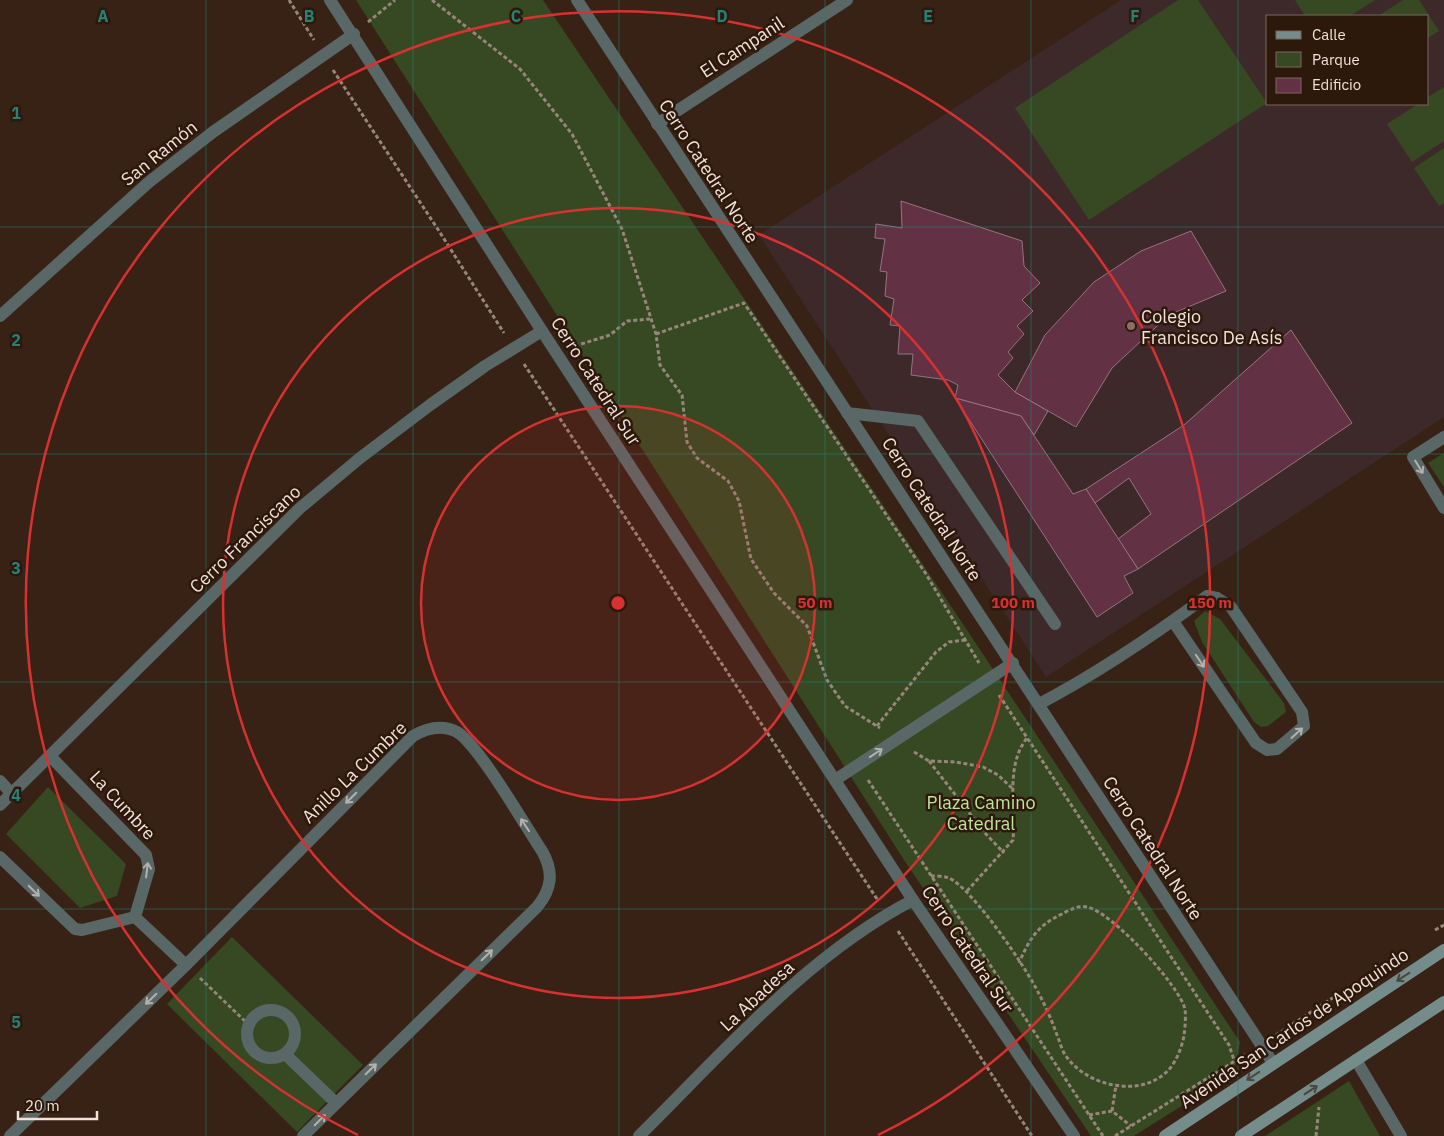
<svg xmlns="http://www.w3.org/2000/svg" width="1444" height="1136" font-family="'IBM Plex Sans',sans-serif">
<rect width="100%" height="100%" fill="#372215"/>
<!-- commercial -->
<path fill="#3d292a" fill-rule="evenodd" d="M1121 0H1444V417L1046 677 759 235ZM1268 16H1428V104H1268Z"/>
<!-- green -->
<g fill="#364922">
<polygon points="356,0 543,0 965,627 1240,1042 1234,1073 1134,1136 1091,1136 904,860"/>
<polygon points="1178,0 1198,0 1267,103 1089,220 1015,108"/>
<polygon points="1295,0 1375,0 1350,16 1305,16"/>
<polygon points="1403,0 1419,0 1439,31 1428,38 1428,16 1378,16"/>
<polygon points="1444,87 1444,141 1412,162 1387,124 1418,104 1428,104 1428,97"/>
<polygon points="1444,148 1444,203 1439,206 1414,168"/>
<polygon points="1444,453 1444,487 1428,463"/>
<polygon points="1205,611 1220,619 1284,703 1286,712 1268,726 1261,727 1254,722 1202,642 1194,621"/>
<polygon points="48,787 126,864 117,896 80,908 6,834"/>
<polygon points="232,937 363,1065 297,1132 167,1004"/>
<polygon points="1349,1081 1380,1136 1265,1136"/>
</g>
<!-- building -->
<g fill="#633144" stroke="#93757f">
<polygon points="901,201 1022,241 1024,266 1040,283 1022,300 1033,311 1017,326 1024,334 1008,352 1013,358 998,375 1015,392 1048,411 1034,435 1021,416 955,398 958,385 948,380 911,375 913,354 898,354 900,326 890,325 894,299 885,296 887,272 880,271 885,239 875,238 876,224 902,228"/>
<polygon points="1191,231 1226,291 1169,315 1112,368 1076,427 1015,392 1045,335 1094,282 1141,251"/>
<polygon points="1291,330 1352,423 1138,569 1118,539 1151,514 1129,478 1095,503 1086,489 1184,425"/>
<polygon points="955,398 1021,416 1073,494 1086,489 1138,569 1124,576 1133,593 1097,617"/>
</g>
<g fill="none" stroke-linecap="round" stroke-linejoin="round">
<!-- path -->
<g stroke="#98867c" stroke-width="3" stroke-dasharray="4 2.5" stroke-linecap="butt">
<polyline points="289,0 314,40"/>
<polyline points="432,0 520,69 572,134 622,229 656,334 660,365 682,395 687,442 697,458 728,481 739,501 751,559 774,593 807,626 827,680 845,706 880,728"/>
<polyline points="368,22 395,0"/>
<polyline points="333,70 439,231 504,333"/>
<polyline points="656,334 744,303 926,574 979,663"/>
<polyline points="575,346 610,335 627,321 650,319"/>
<polyline points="524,364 877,899"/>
<polyline points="999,695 1229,1045 1234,1060"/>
<polyline points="877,726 936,652 949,642 966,640"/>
<polyline points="914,752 929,761 956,762 983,767 998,775 1013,789"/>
<polyline points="929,761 985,833 1004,853"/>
<polyline points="868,780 1103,1136"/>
<path d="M931 876C936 876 944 876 949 878 973 889 1027 969 1039 994 1046 1007 1052 1021 1057 1035 1060 1042 1062 1051 1066 1056 1086 1085 1135 1097 1163 1075 1175 1066 1181 1050 1184 1036 1185 1028 1186 1017 1185 1009 1179 985 1112 912 1087 907 1079 905 1069 910 1062 914 1037 926 1030 938 1019 963"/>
<path d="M967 891 1013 840C1016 806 1005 766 1027 738"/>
<polyline points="1435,930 1444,925"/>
<polyline points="898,931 1032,1136"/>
<polyline points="200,978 248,1024"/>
<polyline points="1276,1035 1334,997"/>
<polyline points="1112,1111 1116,1085"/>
<polyline points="1089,1115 1112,1111 1131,1126"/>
<polyline points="1115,1136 1246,1054"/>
<polyline points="1316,1136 1319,1107"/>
</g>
<!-- lane -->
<polyline stroke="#596866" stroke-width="12" points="847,413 918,421 1055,624"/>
<!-- street -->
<g stroke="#596866" stroke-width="12">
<polyline points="330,0 542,331 913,900 1074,1136"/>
<polyline points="577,0 1273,1063"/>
<polyline points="657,124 847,0"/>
<polyline points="0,316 149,182 213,132 354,34"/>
<polyline points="1444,437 1413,457 1444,508"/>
<path d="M1039 704C1098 673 1154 635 1207 596L1217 598 1231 607 1302 712 1304 726 1277 749 1267 750 1256 743 1173 621"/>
<polyline points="50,756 146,855 149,869 135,917"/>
<polyline points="835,780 1013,663"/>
<polyline points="0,781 12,794"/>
<polyline points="0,805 300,508 360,458 430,405 485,366 542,331"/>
<polyline points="0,857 75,929 82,930 135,917"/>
<polyline points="135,917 186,965"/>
<circle cx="271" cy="1034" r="24"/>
<polyline points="285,1054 336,1103"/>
<polyline points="1356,1060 1401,1136"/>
<path d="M10 1136 186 965 413 736C427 728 442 724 457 732 478 744 526 827 542 851 554 872 552 889 537 907L303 1136"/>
<path d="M639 1136C724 1052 806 956 913 900"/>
</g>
<!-- secondary -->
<g stroke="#748c8a" stroke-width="12">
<polyline points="1165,1136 1444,950"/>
<polyline points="1241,1136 1444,1002"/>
</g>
</g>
<!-- one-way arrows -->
<defs><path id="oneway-shaft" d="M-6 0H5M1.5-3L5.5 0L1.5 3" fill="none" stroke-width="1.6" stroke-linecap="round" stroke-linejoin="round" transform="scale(1.25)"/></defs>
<g stroke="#b4b1ac">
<use href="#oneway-shaft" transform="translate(1419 467) rotate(59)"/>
<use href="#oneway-shaft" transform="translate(1200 661) rotate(56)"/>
<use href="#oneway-shaft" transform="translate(1297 733) rotate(-42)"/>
<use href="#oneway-shaft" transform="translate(876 753) rotate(-34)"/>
<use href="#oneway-shaft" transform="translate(351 798) rotate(135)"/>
<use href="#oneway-shaft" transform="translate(525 825) rotate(-124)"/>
<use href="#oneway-shaft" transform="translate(147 870) rotate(-83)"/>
<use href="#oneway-shaft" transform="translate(34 891) rotate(45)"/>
<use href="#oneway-shaft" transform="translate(487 955) rotate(-44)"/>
<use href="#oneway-shaft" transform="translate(151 999) rotate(136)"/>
<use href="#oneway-shaft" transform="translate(371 1069) rotate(-44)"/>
<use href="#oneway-shaft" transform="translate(320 1120) rotate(-45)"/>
</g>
<g stroke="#49463e">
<use href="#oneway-shaft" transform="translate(1403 977) rotate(147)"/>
<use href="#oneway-shaft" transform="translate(1253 1076) rotate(146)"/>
<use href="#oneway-shaft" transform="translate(1311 1090) rotate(-33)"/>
</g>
<!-- grid -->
<path fill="none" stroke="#268179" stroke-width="1" stroke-opacity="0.55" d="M206 0V1136M413 0V1136M619 0V1136M825 0V1136M1031 0V1136M1238 0V1136M0 227H1444M0 454H1444M0 682H1444M0 909H1444"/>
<!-- distance rings -->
<circle cx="618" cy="603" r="197" fill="#d73131" fill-opacity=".12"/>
<g fill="none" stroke="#d73131" stroke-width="2.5">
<circle cx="618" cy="603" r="197"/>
<circle cx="618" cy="603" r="395"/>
<path d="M358 1135A592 592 0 1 1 878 1135"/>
</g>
<!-- markers -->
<circle fill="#8d6e63" stroke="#2d180c" stroke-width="2" cx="1131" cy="326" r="5"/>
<g text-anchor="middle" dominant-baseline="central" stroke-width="5" stroke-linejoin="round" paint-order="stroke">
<!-- street labels -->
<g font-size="18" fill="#f1e2da" stroke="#2d180c">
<text transform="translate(742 47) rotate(-33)">El Campanil</text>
<text transform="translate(159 153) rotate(-39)">San Ramón</text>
<text transform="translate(709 171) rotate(57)">Cerro Catedral Norte</text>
<text transform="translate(596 381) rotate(57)">Cerro Catedral Sur</text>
<text transform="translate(932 509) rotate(57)">Cerro Catedral Norte</text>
<text transform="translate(245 539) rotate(-44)">Cerro Franciscano</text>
<text transform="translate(354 772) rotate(-44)">Anillo La Cumbre</text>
<text transform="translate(123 805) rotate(47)">La Cumbre</text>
<text transform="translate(1153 848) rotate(57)">Cerro Catedral Norte</text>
<text transform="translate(968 949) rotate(56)">Cerro Catedral Sur</text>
<text transform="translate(757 996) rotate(-43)">La Abadesa</text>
<text transform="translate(1294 1028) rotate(-34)">Avenida San Carlos de Apoquindo</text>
</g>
<!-- poi labels -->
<g font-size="18" fill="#f1e2da" stroke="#2d180c" text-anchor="start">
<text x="1141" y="316">Colegio<tspan x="1141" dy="21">Francisco De Asís</tspan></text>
</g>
<!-- park labels -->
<g font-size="18" fill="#c0e69c" stroke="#2d180c">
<text x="981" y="802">Plaza Camino<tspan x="981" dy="21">Catedral</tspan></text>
</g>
</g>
<g font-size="16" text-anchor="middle" font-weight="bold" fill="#268179" stroke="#2d180c" stroke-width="5" stroke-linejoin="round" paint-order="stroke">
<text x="103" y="22">A</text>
<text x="309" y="22">B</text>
<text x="516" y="22">C</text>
<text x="722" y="22">D</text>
<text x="928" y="22">E</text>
<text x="1135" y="22">F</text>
<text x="16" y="119">1</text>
<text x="16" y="346">2</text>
<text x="16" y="574">3</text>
<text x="16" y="801">4</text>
<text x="16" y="1028">5</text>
</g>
<circle cx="618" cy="603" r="8" fill="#d73131" stroke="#2d180c" stroke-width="2.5"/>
<g font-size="15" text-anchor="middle" font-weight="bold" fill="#d73131" stroke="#2d180c" stroke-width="5" stroke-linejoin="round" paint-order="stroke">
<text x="815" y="608">50 m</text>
<text x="1013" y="608">100 m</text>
<text x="1210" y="608">150 m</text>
</g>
<!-- legend -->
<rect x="1266" y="15" width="162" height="90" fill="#2d180c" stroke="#7b695e"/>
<rect x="1276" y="31" width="25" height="8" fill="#748c8a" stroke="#7b695e"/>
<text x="1312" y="40" font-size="15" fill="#f1e2da">Calle</text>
<rect x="1276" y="52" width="25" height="15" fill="#364922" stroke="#7b695e"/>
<text x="1312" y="65" font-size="15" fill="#f1e2da">Parque</text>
<rect x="1276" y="78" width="25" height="15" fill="#633144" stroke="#7b695e"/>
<text x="1312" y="90" font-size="15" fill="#f1e2da">Edificio</text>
<!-- scale -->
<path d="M18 1111v8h79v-8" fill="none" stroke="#f1e2da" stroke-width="2.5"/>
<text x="25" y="1111" font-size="15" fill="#f1e2da" stroke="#2d180c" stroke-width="4" paint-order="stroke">20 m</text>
</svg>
